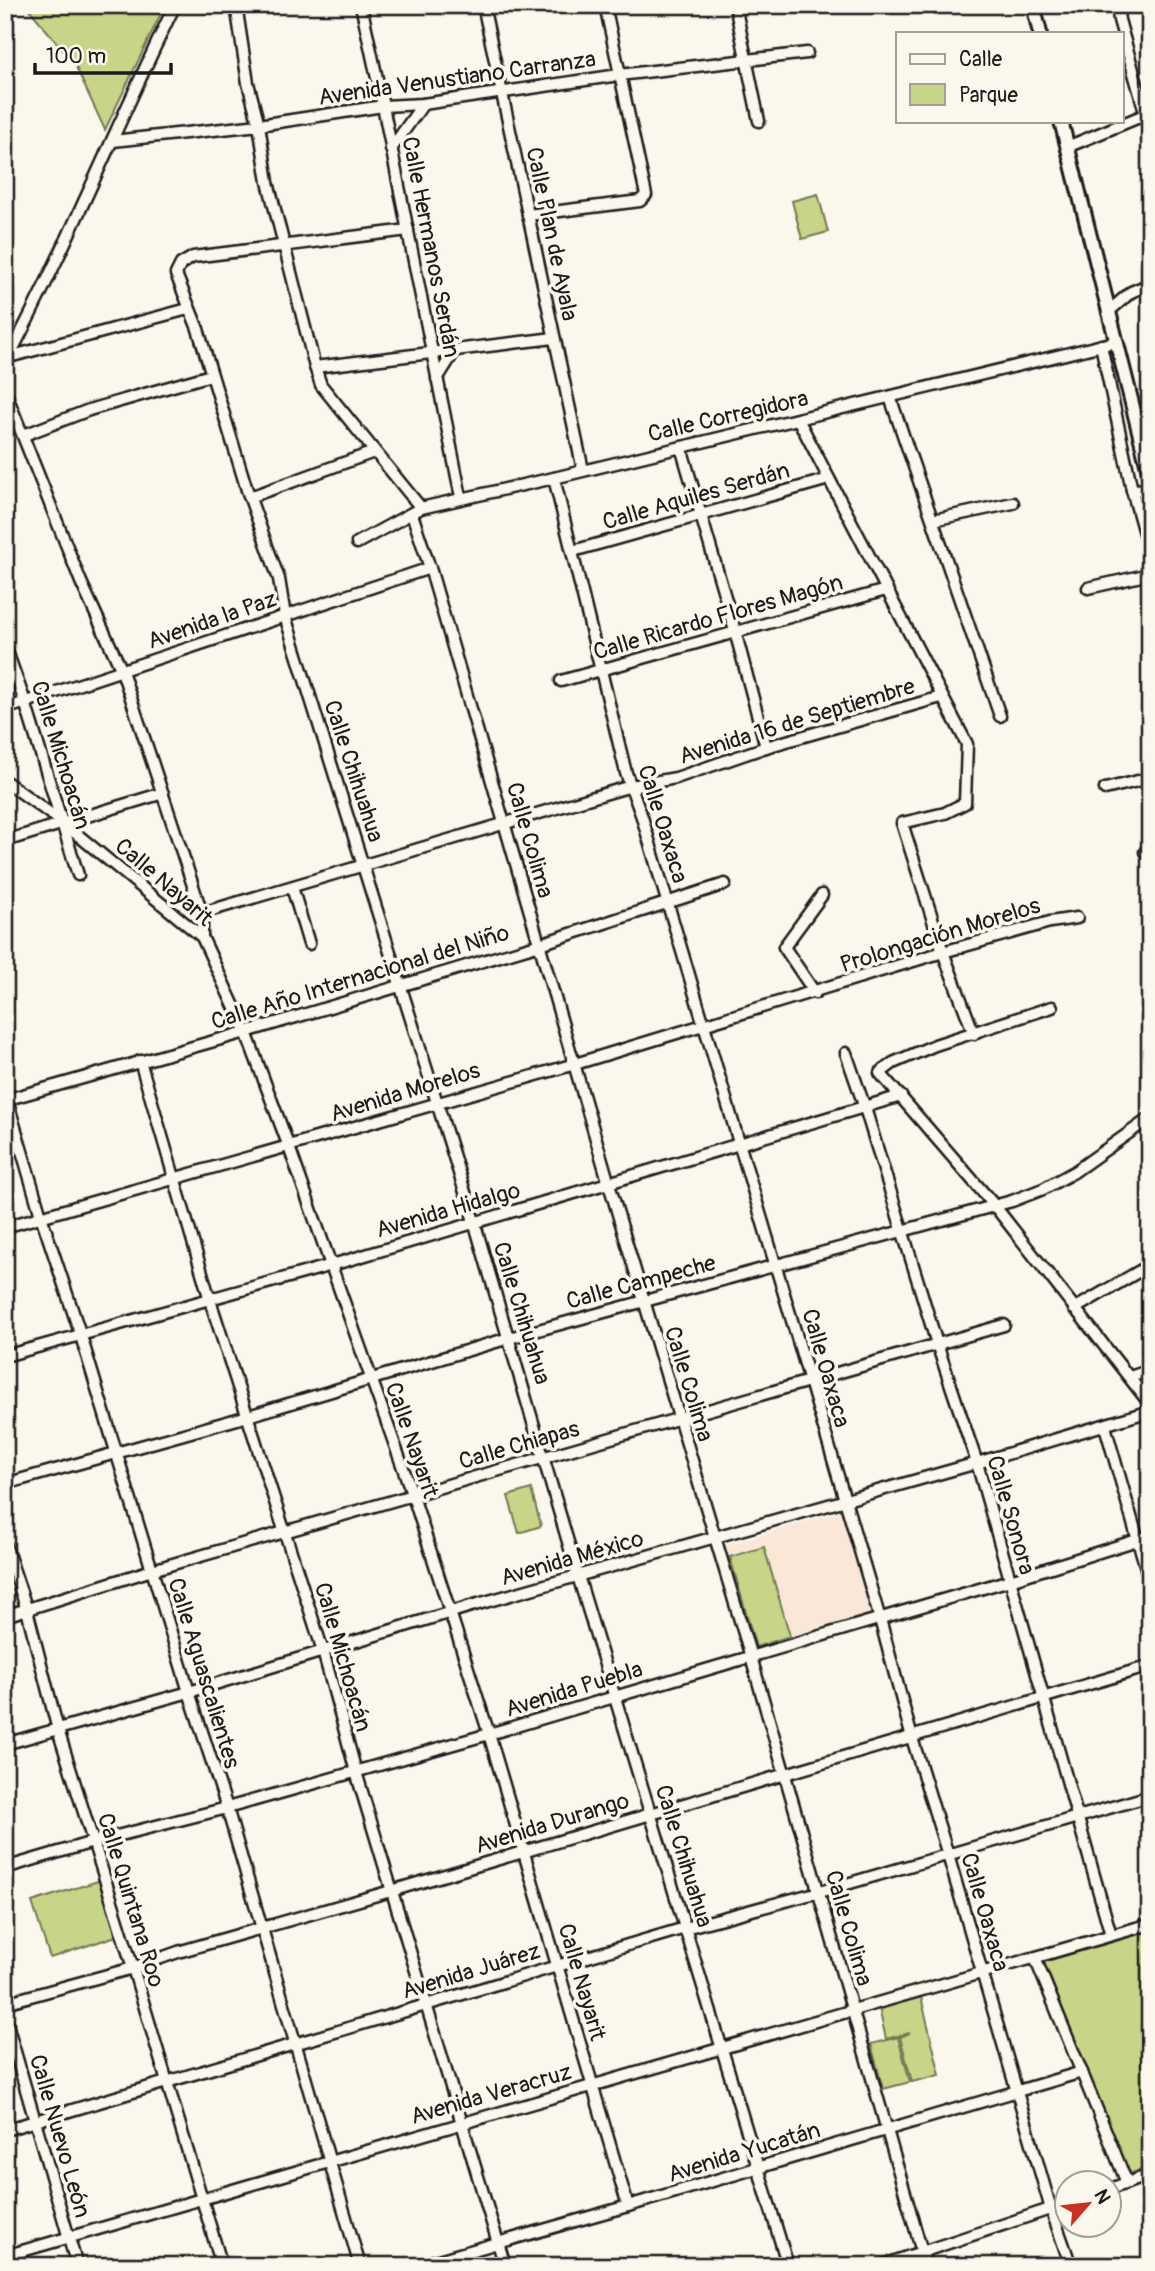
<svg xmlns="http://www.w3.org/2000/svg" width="1155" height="2271" font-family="Pangolin,sans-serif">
<rect width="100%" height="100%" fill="#fbf7ec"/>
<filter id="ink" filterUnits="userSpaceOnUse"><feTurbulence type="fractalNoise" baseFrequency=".0143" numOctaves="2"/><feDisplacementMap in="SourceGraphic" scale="14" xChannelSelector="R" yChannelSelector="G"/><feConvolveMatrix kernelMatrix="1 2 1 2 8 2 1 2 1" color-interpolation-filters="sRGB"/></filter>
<g filter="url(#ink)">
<!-- built -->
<polygon fill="#fae7d8" points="842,1511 875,1618 756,1651 722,1546"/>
<!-- green -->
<g fill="#c8d487" stroke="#727852" stroke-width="2">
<polygon points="26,5 165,5 105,130 75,65"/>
<polygon points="818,194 828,232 802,239 792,201"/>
<polygon points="531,1489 541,1526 519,1533 508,1496"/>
<polygon points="764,1547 790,1636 756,1647 730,1557"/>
<polygon points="101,1880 119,1935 50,1958 32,1902"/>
<polygon points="1150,1931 1150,2167 1128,2174 1044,1962"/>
<polygon points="921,1997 940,2075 912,2082 900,2037 910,2033 886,2039 879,2008"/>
<polygon points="898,2037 910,2082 883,2089 871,2044"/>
</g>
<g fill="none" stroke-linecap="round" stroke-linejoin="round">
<defs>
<g id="minor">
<polyline points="236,5 248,83 259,125 268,182 315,367 321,385 421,508"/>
<polyline points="361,5 383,106 461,497"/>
<polyline points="483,5 583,470"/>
<polyline points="735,5 759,121"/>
<polyline points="1117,5 1119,20 1150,130"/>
<polyline points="113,141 259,125 383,106 423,104 619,75 807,53"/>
<polyline points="1067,147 1149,113"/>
<polyline points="391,149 423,104"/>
<polyline points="528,215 640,201 646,195 605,5"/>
<polyline points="408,230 193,257 181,264 176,274 198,329 247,490 279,579 285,616 474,1221 578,1576 788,2266"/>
<polyline points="1108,312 1131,292 1150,284"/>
<polyline points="1101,345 1132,490 1150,489"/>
<polyline points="9,357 188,309"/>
<path d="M5 364C67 247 117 124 175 5"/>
<polyline points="315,367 554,338"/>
<polyline points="437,379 454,352"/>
<polyline points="5,391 81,582 122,671 202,913 202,937"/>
<polyline points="890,397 1000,716"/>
<polyline points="798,419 967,744 965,803 945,813 902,823 943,952 974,1034"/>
<polyline points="24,435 89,410 211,375"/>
<polyline points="681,447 735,631 766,747"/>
<polyline points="554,478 626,773 642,817 810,1381 880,1619 912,1738 948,1855 1051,2209 1071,2266"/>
<polyline points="1132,490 1150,555"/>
<polyline points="250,497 374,452"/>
<polyline points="412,514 430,568 609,1184 751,1657 926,2266"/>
<polyline points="933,520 1013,503"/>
<polyline points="357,543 421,508 554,478 1115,342"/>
<polyline points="573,551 829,479"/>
<polyline points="1088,588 1150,574"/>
<polyline points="5,646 25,702 78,875"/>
<polyline points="561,681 886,590"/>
<polyline points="5,709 430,568"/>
<polyline points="5,781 62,822 202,937 246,1032 289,1147 413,1496 489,1734 628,2206"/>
<polyline points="1105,789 1150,778"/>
<polyline points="5,841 163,793"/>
<polyline points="1145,852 1150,850"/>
<polyline points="292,887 309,944"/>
<polyline points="202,913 631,786 676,778 766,747 941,697"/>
<polyline points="815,993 784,947 822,895"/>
<polyline points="1052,1007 935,1045 893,1063 880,1073 994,1205 1150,1404"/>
<polyline points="846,1053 865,1108 937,1344 977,1463 1111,1935"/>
<polyline points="140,1061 210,1300 323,1651 356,1772 505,2266"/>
<polyline points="5,1093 41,1216 81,1336 189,1692 227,1808 360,2266"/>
<polyline points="5,1100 246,1032 540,944 725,884"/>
<polyline points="5,1227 575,1064 943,952 1050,922 1077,918"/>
<polyline points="1074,1309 1150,1265"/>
<polyline points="5,1356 332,1265 901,1096"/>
<polyline points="1130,1377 1150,1370"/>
<polyline points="1105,1426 1150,1582"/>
<polyline points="5,1484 248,1416 509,1338 1012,1201 1043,1189 1074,1172 1150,1118"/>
<polyline points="5,1544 27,1610 58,1730 133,1968 222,2266"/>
<polyline points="5,1616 152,1570 1004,1325"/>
<polyline points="5,1744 189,1692 471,1606 977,1463 1150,1411"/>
<polyline points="5,1868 93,1842 227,1808 489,1734 1010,1580 1150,1536"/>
<polyline points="1035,1958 1127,2183"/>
<polyline points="5,2003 133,1968 178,1952 391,1891 1150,1666"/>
<polyline points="5,2017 77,2266"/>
<polyline points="5,2130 685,1928 819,1892 1150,1796"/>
<polyline points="1110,2189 1150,2175"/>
<path d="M5 2256C386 2142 769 2036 1150 1924"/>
<polyline points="417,2266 628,2206 1082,2072"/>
<polyline points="880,2266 1068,2203"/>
</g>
<g id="major">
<polyline points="1033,5 1040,33"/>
<polyline points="1061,121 1150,475"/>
</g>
</defs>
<!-- minor casing -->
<use href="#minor" stroke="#1c1c1c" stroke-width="15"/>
<!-- major casing -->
<use href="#major" stroke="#1c1c1c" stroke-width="18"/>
<!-- minor -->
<use href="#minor" stroke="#fbf7ec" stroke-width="10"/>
<!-- major -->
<use href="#major" stroke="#fbf7ec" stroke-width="12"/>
</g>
</g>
<g text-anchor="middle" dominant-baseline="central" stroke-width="7" stroke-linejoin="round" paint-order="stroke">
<!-- street labels -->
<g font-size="23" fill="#1c1c1c" stroke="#fbf7ec">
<text transform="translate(457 78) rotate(-8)">Avenida Venustiano Carranza</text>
<text transform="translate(552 234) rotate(78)">Calle Plan de Ayala</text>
<text transform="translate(431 247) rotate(79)">Calle Hermanos Serdán</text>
<text transform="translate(728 416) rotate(-13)">Calle Corregidora</text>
<text transform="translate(696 496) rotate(-16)">Calle Aquiles Serdán</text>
<text transform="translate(718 617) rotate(-16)">Calle Ricardo Flores Magón</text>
<text transform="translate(212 620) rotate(-19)">Avenida la Paz</text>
<text transform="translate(797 721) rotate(-17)">Avenida 16 de Septiembre</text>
<text transform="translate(61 755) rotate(73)">Calle Michoacán</text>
<text transform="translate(354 771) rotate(72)">Calle Chihuahua</text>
<text transform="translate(663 824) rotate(73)">Calle Oaxaca</text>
<text transform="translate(530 840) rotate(74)">Calle Colima</text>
<text transform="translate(164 882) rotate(41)">Calle Nayarit</text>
<text transform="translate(940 935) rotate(-17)">Prolongación Morelos</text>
<text transform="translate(360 977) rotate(-17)">Calle Año Internacional del Niño</text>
<text transform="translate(405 1092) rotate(-17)">Avenida Morelos</text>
<text transform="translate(448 1210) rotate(-16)">Avenida Hidalgo</text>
<text transform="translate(641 1282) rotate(-15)">Calle Campeche</text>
<text transform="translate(522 1313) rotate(73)">Calle Chihuahua</text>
<text transform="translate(826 1368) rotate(74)">Calle Oaxaca</text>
<text transform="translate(689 1384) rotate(73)">Calle Colima</text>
<text transform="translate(412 1440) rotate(71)">Calle Nayarit</text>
<text transform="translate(519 1445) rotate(-16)">Calle Chiapas</text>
<text transform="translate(1011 1515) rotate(74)">Calle Sonora</text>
<text transform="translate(572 1558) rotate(-16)">Avenida México</text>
<text transform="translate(343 1657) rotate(74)">Calle Michoacán</text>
<text transform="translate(204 1673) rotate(73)">Calle Aguascalientes</text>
<text transform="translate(574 1689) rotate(-17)">Avenida Puebla</text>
<text transform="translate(552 1823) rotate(-17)">Avenida Durango</text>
<text transform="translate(684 1856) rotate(73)">Calle Chihuahua</text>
<text transform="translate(131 1900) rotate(73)">Calle Quintana Roo</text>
<text transform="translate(985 1912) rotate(74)">Calle Oaxaca</text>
<text transform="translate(849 1928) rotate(74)">Calle Colima</text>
<text transform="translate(471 1971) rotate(-17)">Avenida Juárez</text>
<text transform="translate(582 1982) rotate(74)">Calle Nayarit</text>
<text transform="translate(491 2094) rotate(-16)">Avenida Veracruz</text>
<text transform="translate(60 2136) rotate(74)">Calle Nuevo León</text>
<text transform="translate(744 2152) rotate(-17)">Avenida Yucatán</text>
</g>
</g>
<!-- margin -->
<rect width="1155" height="2271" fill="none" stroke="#fbf7ec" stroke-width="28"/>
<rect x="14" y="14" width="1127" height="2243" fill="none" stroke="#1c1c1c" stroke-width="2.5" filter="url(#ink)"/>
<!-- legend -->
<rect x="896" y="32" width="228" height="91" fill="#fbf7ec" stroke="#a29f99" stroke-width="2"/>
<rect x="910" y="54" width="35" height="10" fill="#fbf7ec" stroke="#a29f99" stroke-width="2"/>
<text x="959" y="66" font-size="21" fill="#1c1c1c">Calle</text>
<rect x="910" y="84" width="35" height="21" fill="#c8d487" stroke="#a29f99" stroke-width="2"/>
<text x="959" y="102" font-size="21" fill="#1c1c1c">Parque</text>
<!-- north arrow -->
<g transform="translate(1088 2204) rotate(62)"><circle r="33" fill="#fbf7ec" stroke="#a29f99" stroke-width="2"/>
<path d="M0-5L12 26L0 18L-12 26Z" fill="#c8321e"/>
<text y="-10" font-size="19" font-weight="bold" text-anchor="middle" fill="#1c1c1c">N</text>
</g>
<!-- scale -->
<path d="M35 63v10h136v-10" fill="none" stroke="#1c1c1c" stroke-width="3.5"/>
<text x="46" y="63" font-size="21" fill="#1c1c1c" stroke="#fbf7ec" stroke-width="5" paint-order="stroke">100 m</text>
</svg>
